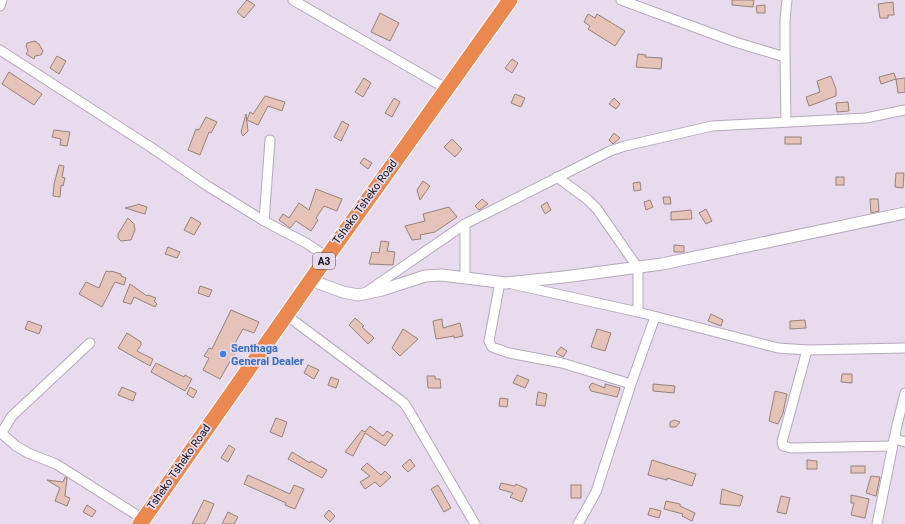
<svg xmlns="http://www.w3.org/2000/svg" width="905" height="524" font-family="Roboto,sans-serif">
<rect width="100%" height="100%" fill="#e7dbed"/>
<!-- building -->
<g fill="#e6c3b8" stroke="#96827b">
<polygon points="247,0 255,5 244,18 237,12"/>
<polygon points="732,0 754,0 753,7 732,5"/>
<polygon points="893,2 894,15 888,15 888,18 880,18 878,4"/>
<polygon points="765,5 765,13 757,13 756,6"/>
<polygon points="380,13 399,23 390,41 371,32"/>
<polygon points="588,14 595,18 597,14 625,31 615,46 588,29 590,26 584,22"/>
<polygon points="35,41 39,44 43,51 41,55 35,56 34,59 26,54 28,51 26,46 27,43"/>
<polygon points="638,54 646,55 645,57 662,58 661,69 636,67"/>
<polygon points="57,56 66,61 59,74 50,68"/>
<polygon points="512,59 518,63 512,73 505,68"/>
<polygon points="9,72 42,94 34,105 2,84"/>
<polygon points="894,73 896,79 881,84 879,77"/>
<polygon points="831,76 836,89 836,96 809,106 806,97 820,92 817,81"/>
<polygon points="364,78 371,83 363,97 355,92"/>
<polygon points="905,78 905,92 898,93 896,79"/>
<polygon points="515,94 525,98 521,107 511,103"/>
<polygon points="265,96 285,102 282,111 268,106 258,125 247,120 250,112 253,114"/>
<polygon points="394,98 400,102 392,117 385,113"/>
<polygon points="614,98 620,104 616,109 609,104"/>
<polygon points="848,102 849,111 837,112 836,103"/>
<polygon points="246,114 248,131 243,136 241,132"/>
<polygon points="206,117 217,122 211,133 209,132 200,155 188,150 196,129 199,130"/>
<polygon points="342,121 349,125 341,141 334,137"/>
<polygon points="54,130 70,132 67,146 60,145 61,139 52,137"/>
<polygon points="614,133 620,138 613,144 609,140"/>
<rect x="785" y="137" width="16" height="7"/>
<polygon points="452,139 462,149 455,157 444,147"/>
<polygon points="364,158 372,163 368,169 360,163"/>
<polygon points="59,165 64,166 62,177 65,178 63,186 61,185 60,197 53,196 54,184"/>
<polygon points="896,173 904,173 903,188 895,187"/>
<rect x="836" y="177" width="8" height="8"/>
<polygon points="423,181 430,186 420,200 417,190"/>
<polygon points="640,182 641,190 634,191 633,183"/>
<polygon points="316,189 342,199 337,211 324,206 316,218 318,220 311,231 296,221 290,228 279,220 283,214 289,218 299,203 309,210"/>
<polygon points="663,197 670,197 671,204 664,204"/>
<polygon points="482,199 488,204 479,210 475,206"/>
<polygon points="870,199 878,199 879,211 871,213"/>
<polygon points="650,200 653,207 646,210 644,202"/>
<polygon points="547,202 551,210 545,214 541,206"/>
<polygon points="138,204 147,207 145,214 125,208 137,205"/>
<polygon points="449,207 457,217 435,232 420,235 421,239 412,240 405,226 425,221 423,214"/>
<polygon points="706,209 712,221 706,224 699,213"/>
<polygon points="691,210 692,219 671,220 671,212"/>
<polygon points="191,217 201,223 194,235 184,230"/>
<polygon points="128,218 134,224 135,230 131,240 121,241 118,238 118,234"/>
<polygon points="381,241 389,242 387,251 395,252 393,265 369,264 372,252 379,253"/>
<polygon points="674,245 684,246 684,252 674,252"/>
<polygon points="168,247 180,252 177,258 165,254"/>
<polygon points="106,271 110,272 111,271 121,274 121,276 126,278 124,285 115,282 102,307 79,294 86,282 99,288"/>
<polygon points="130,284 147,296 148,295 156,298 154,301 157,304 155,307 134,297 131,304 123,302"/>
<polygon points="200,286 212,290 209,297 198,293"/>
<polygon points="231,310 259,322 254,333 243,329 231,350 235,353 220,379 203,370 209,358 204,356 209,348 212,349"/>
<polygon points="711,314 723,320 721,326 708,321"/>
<polygon points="355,318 364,326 362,327 374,338 368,344 349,325"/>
<polygon points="442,319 443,328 460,323 463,336 454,338 454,336 436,339 433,321"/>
<polygon points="805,320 806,328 790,329 790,321"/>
<polygon points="28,321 42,326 39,334 25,329"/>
<polygon points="403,329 418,339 400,356 392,348"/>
<polygon points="597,329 611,333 605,351 591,347"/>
<polygon points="127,333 141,342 141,345 137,351 153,359 150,366 118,348"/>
<polygon points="561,347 567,351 563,357 556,353"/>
<polygon points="156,363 184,377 185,375 192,379 185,391 151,372"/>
<polygon points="308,365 319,370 314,379 304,373"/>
<polygon points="842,374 852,374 852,383 841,382"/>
<polygon points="517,375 529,380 525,388 513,383"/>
<polygon points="427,376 435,376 435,379 440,379 441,388 428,388"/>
<polygon points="331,377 339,380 336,388 328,385"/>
<polygon points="592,383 605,388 605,384 620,388 617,397 591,391 589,387"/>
<polygon points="653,384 675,386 674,393 653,391"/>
<polygon points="122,387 136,393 133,401 118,395"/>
<polygon points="190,387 197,391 193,398 187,394"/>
<polygon points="775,391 787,394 783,413 778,424 769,421"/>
<polygon points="538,392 547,394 545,406 536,405"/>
<polygon points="500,398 508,399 507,407 499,406"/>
<polygon points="276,418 287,422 282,437 270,432"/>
<polygon points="674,420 680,422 676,427 670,427 670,422"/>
<polygon points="370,426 383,436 387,431 393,435 385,446 365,433 353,456 345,452 362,430 365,432"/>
<polygon points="229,445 235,449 228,462 221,458"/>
<polygon points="292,452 310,463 311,461 327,470 322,478 288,459"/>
<polygon points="410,459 415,466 408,472 402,466"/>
<polygon points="652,460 696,474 692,486 667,478 667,480 648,475"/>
<polygon points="807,460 817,461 817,469 807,469"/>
<polygon points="367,463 381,475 385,471 391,477 380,487 375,482 365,489 360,482 370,476 361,469"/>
<rect x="851" y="466" width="14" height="7"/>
<polygon points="248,475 290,494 294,485 304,489 295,509 285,505 286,503 244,484"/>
<polygon points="871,476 880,477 876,496 866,493"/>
<polygon points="65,477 67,478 65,496 70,498 67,506 55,501 60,488 47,480 63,482"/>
<polygon points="501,483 515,486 516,484 527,489 522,502 510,497 513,493 499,489"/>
<polygon points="438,485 451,508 444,512 431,489"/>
<rect x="571" y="485" width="10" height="13"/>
<polygon points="722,489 743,496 740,506 720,504"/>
<polygon points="851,495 869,499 865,518 851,515 854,503 851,503"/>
<polygon points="781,496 790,498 786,514 777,512"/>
<polygon points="204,500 214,504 207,520 204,524 192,524"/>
<polygon points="666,501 680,504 680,506 695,513 692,521 682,516 683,514 664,509"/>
<polygon points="87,505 96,511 92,517 83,512"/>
<polygon points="650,508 661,511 659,518 648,515"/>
<polygon points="329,510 335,516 330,522 324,516"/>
<polygon points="228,512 238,517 234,524 222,524"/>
</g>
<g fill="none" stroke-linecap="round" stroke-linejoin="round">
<defs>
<g id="minor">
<polyline points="293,0 447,89"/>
<polyline points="621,0 735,42 785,57 786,121"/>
<polyline points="0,6 2,0"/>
<polyline points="0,50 152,148 206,185 264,221 306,243 327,257"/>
<polyline points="785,57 785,20 787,0"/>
<polyline points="557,177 587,199 597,209 638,268 638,312"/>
<polyline points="264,221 270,140"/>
<polyline points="465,224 465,278"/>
<polyline points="500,282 489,341 492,347 509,353 562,363 631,384"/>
<polyline points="512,284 638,312 778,348 807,350 905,348"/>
<polyline points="365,293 465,224 610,151 625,146 712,126 866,118 905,110"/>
<polyline points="286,315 404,403 408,409 475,524"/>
<polyline points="807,350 782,442 783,446 791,448 892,446"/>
<polyline points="0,432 16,446 28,453 56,464 143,519"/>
<polyline points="2,432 12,416 90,343"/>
<polyline points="894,439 905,442"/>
<polyline points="578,524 596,492 631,384 655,317"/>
<polyline points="877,524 897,425 905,393"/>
</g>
<polyline id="tertiary" points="310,280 343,292 358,295 382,290 425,276 442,275 506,283 564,277 662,264 905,213"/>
<polyline id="trunk" points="140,524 327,257 510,0"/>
</defs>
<!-- minor casing -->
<use href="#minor" stroke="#b5aabb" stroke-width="11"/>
<!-- tertiary casing -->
<use href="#tertiary" stroke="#b5aabb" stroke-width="13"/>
<!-- trunk casing -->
<use href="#trunk" stroke="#fff" stroke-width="17"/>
<!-- minor -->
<use href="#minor" stroke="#fff" stroke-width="9"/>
<!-- tertiary -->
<use href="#tertiary" stroke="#fff" stroke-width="11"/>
<!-- trunk -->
<use href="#trunk" stroke="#ea8850" stroke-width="15"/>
</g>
<!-- markers -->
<circle fill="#3f7fe0" stroke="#e7dbed" stroke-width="1.5" cx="223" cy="354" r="4"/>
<g text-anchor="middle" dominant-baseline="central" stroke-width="3.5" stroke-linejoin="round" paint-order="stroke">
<!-- shield labels -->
<rect fill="#e7dbed" stroke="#514b54" stroke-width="1" x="313" y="253" width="22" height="16" rx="3"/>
<g font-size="10" font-weight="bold" fill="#110d13">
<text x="324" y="261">A3</text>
</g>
<!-- street labels -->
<g font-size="11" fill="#110d13" stroke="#e7dbed">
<text transform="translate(365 202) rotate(-54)">Tsheko Tsheko Road</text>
<text transform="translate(179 467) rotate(-55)">Tsheko Tsheko Road</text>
</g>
<!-- shop labels -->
<g font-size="11" font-weight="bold" fill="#366cbe" stroke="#e7dbed" text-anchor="start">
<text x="231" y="348">Senthaga<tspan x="231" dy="13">General Dealer</tspan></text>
</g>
</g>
</svg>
